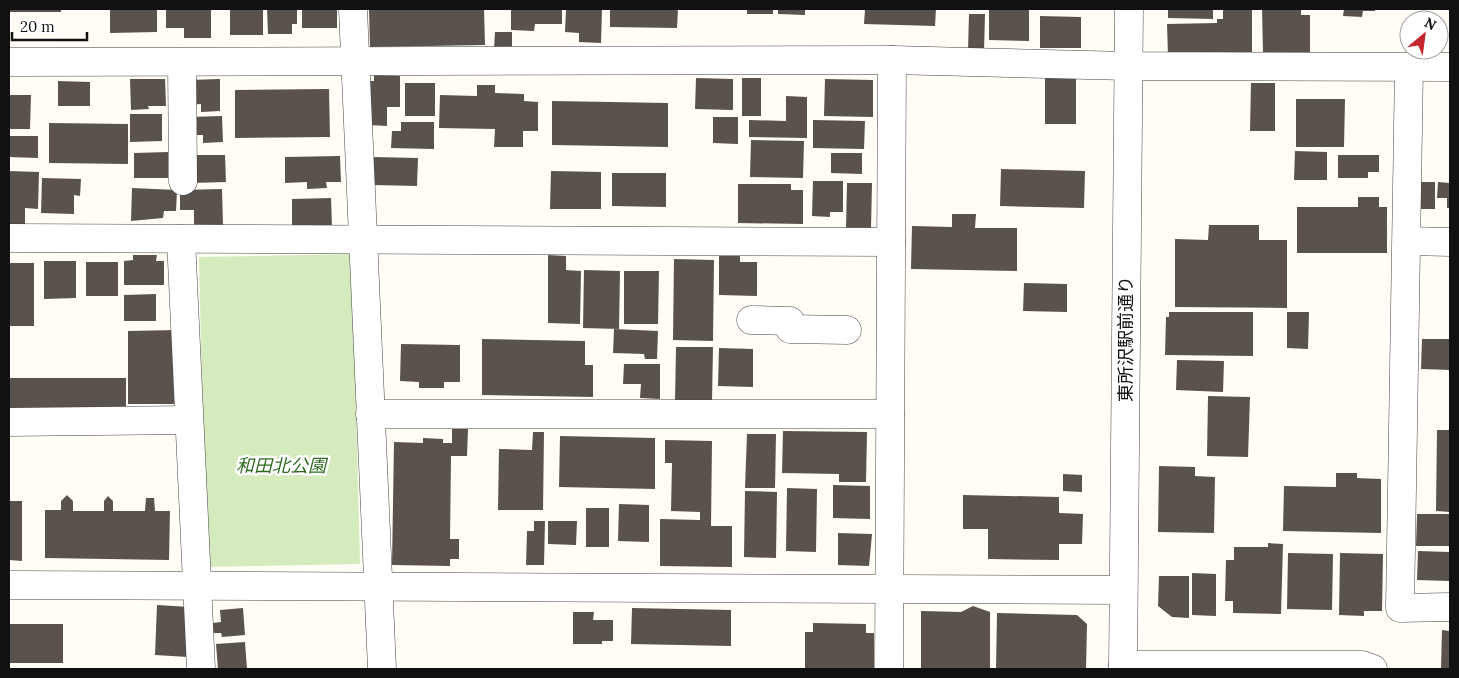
<svg xmlns="http://www.w3.org/2000/svg" width="1459" height="678" font-family="Lora,'Noto Sans JP',serif">
<rect width="100%" height="100%" fill="#fffdf5"/>
<!-- green -->
<polygon fill="#d5ebbd" points="352,254 360,564 206,567 199,257"/>
<!-- building -->
<g fill="#5a524d">
<rect x="9" y="9" width="52" height="3"/>
<polygon points="110,9 157,9 157,32 110,33"/>
<polygon points="166,9 211,9 211,38 184,38 184,28 166,28"/>
<rect x="230" y="9" width="33" height="26"/>
<polygon points="267,9 297,9 297,24 292,24 292,34 268,34"/>
<rect x="302" y="9" width="35" height="19"/>
<polygon points="369,9 484,9 485,45 370,47"/>
<polygon points="511,9 562,9 562,24 535,24 534,31 511,30"/>
<polygon points="566,9 602,9 601,43 579,42 579,33 565,32"/>
<polygon points="610,9 678,9 677,28 610,27"/>
<rect x="747" y="9" width="26" height="5"/>
<polygon points="778,9 805,9 805,15 778,14"/>
<polygon points="865,9 936,9 935,26 864,24"/>
<polygon points="989,9 1029,9 1029,41 989,40"/>
<polygon points="1168,9 1213,9 1213,19 1168,18"/>
<polygon points="1223,9 1252,9 1252,56 1168,56 1167,24 1217,23 1217,19 1223,19"/>
<polygon points="1262,9 1301,9 1301,15 1310,15 1310,53 1263,53"/>
<polygon points="1344,9 1375,9 1375,11 1363,11 1362,17 1343,16"/>
<polygon points="969,14 985,14 984,51 968,51"/>
<polygon points="1040,16 1081,17 1081,48 1040,48"/>
<polygon points="495,32 512,32 512,50 494,49"/>
<rect x="1045" y="67" width="31" height="57"/>
<polygon points="374,75 400,76 400,107 387,107 387,126 369,125 369,81 374,81"/>
<polygon points="696,78 733,79 733,110 695,109"/>
<rect x="742" y="78" width="19" height="38"/>
<polygon points="130,79 165,79 166,106 148,106 149,109 131,110"/>
<polygon points="220,79 220,111 201,112 201,104 188,105 188,80"/>
<polygon points="825,79 873,80 873,117 824,116"/>
<polygon points="58,81 90,82 90,106 58,106"/>
<rect x="405" y="83" width="30" height="33"/>
<polygon points="1251,83 1275,83 1275,131 1250,131"/>
<polygon points="477,85 495,85 495,93 524,94 524,101 538,102 538,131 523,131 523,147 494,147 495,129 439,128 440,95 477,96"/>
<polygon points="329,89 330,137 235,138 235,90"/>
<polygon points="9,95 31,95 30,129 9,129"/>
<polygon points="786,96 807,97 807,138 749,137 749,120 786,121"/>
<polygon points="1296,99 1345,99 1344,147 1296,147"/>
<polygon points="552,101 668,103 668,147 552,145"/>
<polygon points="130,114 162,114 162,141 130,142"/>
<polygon points="222,116 223,142 203,143 203,135 189,135 189,117"/>
<polygon points="713,117 738,117 738,144 713,143"/>
<polygon points="813,120 865,121 864,149 813,148"/>
<polygon points="401,122 434,122 434,149 391,148 392,131 401,131"/>
<polygon points="49,123 128,124 128,164 49,163"/>
<polygon points="9,136 38,136 38,158 9,157"/>
<polygon points="751,140 804,141 803,178 750,177"/>
<polygon points="1295,151 1327,152 1327,180 1294,180"/>
<polygon points="168,152 168,178 134,178 134,153"/>
<polygon points="831,153 862,153 862,174 831,173"/>
<polygon points="190,155 225,155 226,182 191,183"/>
<polygon points="1338,155 1379,155 1379,172 1368,172 1368,178 1338,178"/>
<polygon points="340,156 341,182 326,182 327,188 307,189 307,182 285,183 285,157"/>
<polygon points="374,157 418,158 417,186 373,185"/>
<polygon points="1001,169 1085,171 1084,208 1000,206"/>
<polygon points="9,171 39,172 38,209 25,208 25,229 9,228"/>
<polygon points="551,171 601,172 601,209 550,209"/>
<polygon points="612,173 666,173 666,207 612,206"/>
<polygon points="42,178 81,179 80,196 74,195 74,214 41,213"/>
<polygon points="813,181 843,181 843,212 830,212 830,217 812,216"/>
<rect x="1421" y="182" width="14" height="27"/>
<polygon points="1438,182 1450,183 1450,208 1447,208 1447,198 1437,198"/>
<polygon points="847,183 872,183 871,228 846,228"/>
<polygon points="738,184 791,184 791,190 803,190 803,224 738,223"/>
<polygon points="132,188 177,190 176,211 164,211 163,218 131,221"/>
<polygon points="222,189 223,225 194,225 194,210 180,210 180,190"/>
<polygon points="1358,197 1379,197 1379,207 1387,207 1387,253 1297,253 1297,207 1358,207"/>
<polygon points="331,198 332,227 292,228 292,199"/>
<polygon points="952,214 976,214 975,228 1017,228 1017,271 911,269 912,226 952,227"/>
<polygon points="1209,225 1259,225 1259,240 1287,240 1287,308 1175,307 1175,239 1208,240"/>
<polygon points="133,255 157,255 156,261 164,261 164,285 124,285 124,261 133,260"/>
<polygon points="548,255 566,256 566,270 581,271 580,324 548,323"/>
<polygon points="719,256 740,256 740,262 757,262 757,296 719,295"/>
<polygon points="674,259 714,260 713,341 673,340"/>
<polygon points="44,261 76,261 76,298 44,299"/>
<rect x="86" y="262" width="32" height="34"/>
<rect x="9" y="263" width="25" height="63"/>
<polygon points="584,270 620,271 619,329 583,328"/>
<polygon points="624,271 659,271 658,324 624,324"/>
<polygon points="1024,283 1067,284 1067,312 1023,311"/>
<polygon points="156,294 156,321 124,321 124,295"/>
<polygon points="1169,312 1253,312 1253,356 1165,355 1166,317 1169,317"/>
<polygon points="1287,312 1309,312 1308,349 1287,348"/>
<polygon points="614,329 658,331 657,359 645,359 644,354 613,353"/>
<polygon points="176,330 177,404 128,404 128,331"/>
<polygon points="482,339 585,341 585,365 593,365 593,397 482,395"/>
<polygon points="1422,339 1450,339 1450,370 1421,369"/>
<polygon points="401,344 460,345 460,382 444,382 444,388 419,388 419,382 400,381"/>
<polygon points="676,347 713,347 712,401 675,401"/>
<polygon points="719,348 753,349 753,387 718,386"/>
<polygon points="1177,360 1224,361 1223,392 1176,390"/>
<polygon points="624,364 660,364 660,399 640,398 641,384 623,384"/>
<rect x="9" y="378" width="117" height="30"/>
<polygon points="1208,396 1250,397 1248,457 1207,456"/>
<polygon points="452,429 468,429 467,456 451,456 450,539 459,539 459,559 450,559 450,566 392,565 394,442 423,443 423,438 443,439 443,443 452,443"/>
<polygon points="1437,430 1450,430 1450,512 1436,511"/>
<polygon points="783,431 867,432 866,482 839,482 839,474 782,473"/>
<polygon points="533,432 544,432 543,510 498,510 499,449 532,450"/>
<polygon points="747,434 776,434 775,488 745,488"/>
<polygon points="560,436 655,438 655,489 559,487"/>
<polygon points="665,440 712,441 711,526 732,526 732,567 660,566 660,519 700,520 700,512 671,511 672,463 665,463"/>
<polygon points="1159,466 1195,467 1195,476 1215,477 1214,533 1158,532"/>
<polygon points="1336,473 1357,473 1357,478 1381,479 1381,533 1283,531 1284,486 1336,487"/>
<polygon points="1063,474 1082,475 1082,492 1063,491"/>
<polygon points="833,485 870,486 870,519 833,518"/>
<polygon points="787,488 817,489 816,552 786,551"/>
<polygon points="745,491 777,492 776,558 744,557"/>
<polygon points="67,495 73,501 73,511 104,511 104,501 108,496 113,501 113,511 145,511 146,498 154,498 155,511 170,511 169,560 45,558 45,510 61,510 61,501"/>
<polygon points="963,495 1059,497 1059,513 1083,514 1082,544 1059,544 1059,560 988,559 988,529 963,529"/>
<polygon points="9,501 22,501 22,561 9,560"/>
<polygon points="619,504 649,505 649,542 618,541"/>
<rect x="586" y="508" width="23" height="39"/>
<polygon points="1417,514 1450,514 1449,546 1416,546"/>
<polygon points="534,521 545,521 544,565 526,565 527,531 534,531"/>
<polygon points="548,521 577,521 576,545 548,544"/>
<polygon points="838,533 872,534 869,566 838,565"/>
<polygon points="1268,543 1283,544 1281,614 1233,613 1233,601 1225,601 1226,560 1234,560 1234,547 1268,547"/>
<polygon points="1418,551 1449,552 1449,581 1417,580"/>
<polygon points="1288,553 1333,554 1332,610 1287,609"/>
<polygon points="1340,553 1383,554 1382,611 1364,611 1364,616 1339,615"/>
<polygon points="1192,573 1216,574 1216,616 1192,615"/>
<polygon points="1159,576 1189,576 1189,618 1172,617 1158,606"/>
<polygon points="157,605 190,607 188,657 155,655"/>
<polygon points="973,606 990,612 990,669 921,669 921,611 961,612"/>
<polygon points="243,608 245,635 222,637 221,633 213,633 212,623 221,622 220,610"/>
<polygon points="632,608 731,610 731,646 631,644"/>
<polygon points="573,612 594,612 593,620 613,620 613,641 602,641 602,644 573,644"/>
<polygon points="997,613 1077,615 1087,624 1086,669 996,669"/>
<polygon points="813,623 866,624 866,633 874,633 874,669 805,669 805,632 813,632"/>
<rect x="9" y="624" width="54" height="39"/>
<polygon points="1442,630 1450,631 1450,669 1441,669"/>
<polygon points="245,642 247,669 218,669 216,644"/>
</g>
<g fill="none" stroke-linecap="round" stroke-linejoin="round">
<defs>
<g id="minor">
<polyline points="353,9 382,669"/>
<polyline points="9,62 892,60 1128,66 1450,67"/>
<polyline points="182,62 183,181"/>
<polyline points="1409,68 1400,608 1450,607"/>
<polyline points="9,238 891,242"/>
<polyline points="181,239 201,669"/>
<polyline points="1407,241 1450,242"/>
<polyline points="751,320 790,321"/>
<polyline points="790,329 847,330"/>
<polyline points="370,414 890,414"/>
<polyline points="9,422 189,420"/>
<polyline points="9,585 1123,590"/>
<polyline points="1123,665 1362,665 1373,669"/>
<polyline points="889,669 892,60"/>
<polyline points="1123,669 1129,9"/>
</g>
</defs>
<!-- minor casing -->
<use href="#minor" stroke="#444" stroke-width="29"/>
<!-- minor -->
<use href="#minor" stroke="#fff" stroke-width="28"/>
</g>
<g text-anchor="middle" dominant-baseline="central" stroke-width="5" stroke-linejoin="round" paint-order="stroke">
<!-- street labels -->
<g font-size="18" fill="#111" stroke="#fff">
<text transform="translate(1125 339) rotate(-90)">東所沢駅前通り</text>
</g>
<!-- park labels -->
<g font-size="18" font-style="italic" fill="#2f6b1f" stroke="#fff">
<text x="281" y="465">和田北公園</text>
</g>
</g>
<!-- border -->
<rect width="1459" height="678" fill="none" stroke="#111111" stroke-width="20"/>
<!-- north arrow -->
<g transform="translate(1424 35) rotate(29)"><circle r="24" fill="#ffffff" stroke="#a0a0a0"/>
<path d="M0-4L9 19L0 12L-9 19Z" fill="#c4262e"/>
<text y="-8" font-size="14" font-weight="bold" text-anchor="middle" fill="#111111">N</text>
</g>
<!-- scale -->
<path d="M12 32v8h75v-8" fill="none" stroke="#111111" stroke-width="2.5"/>
<text x="20" y="32" font-size="15" fill="#111111" stroke="#ffffff" stroke-width="4" paint-order="stroke">20 m</text>
</svg>
